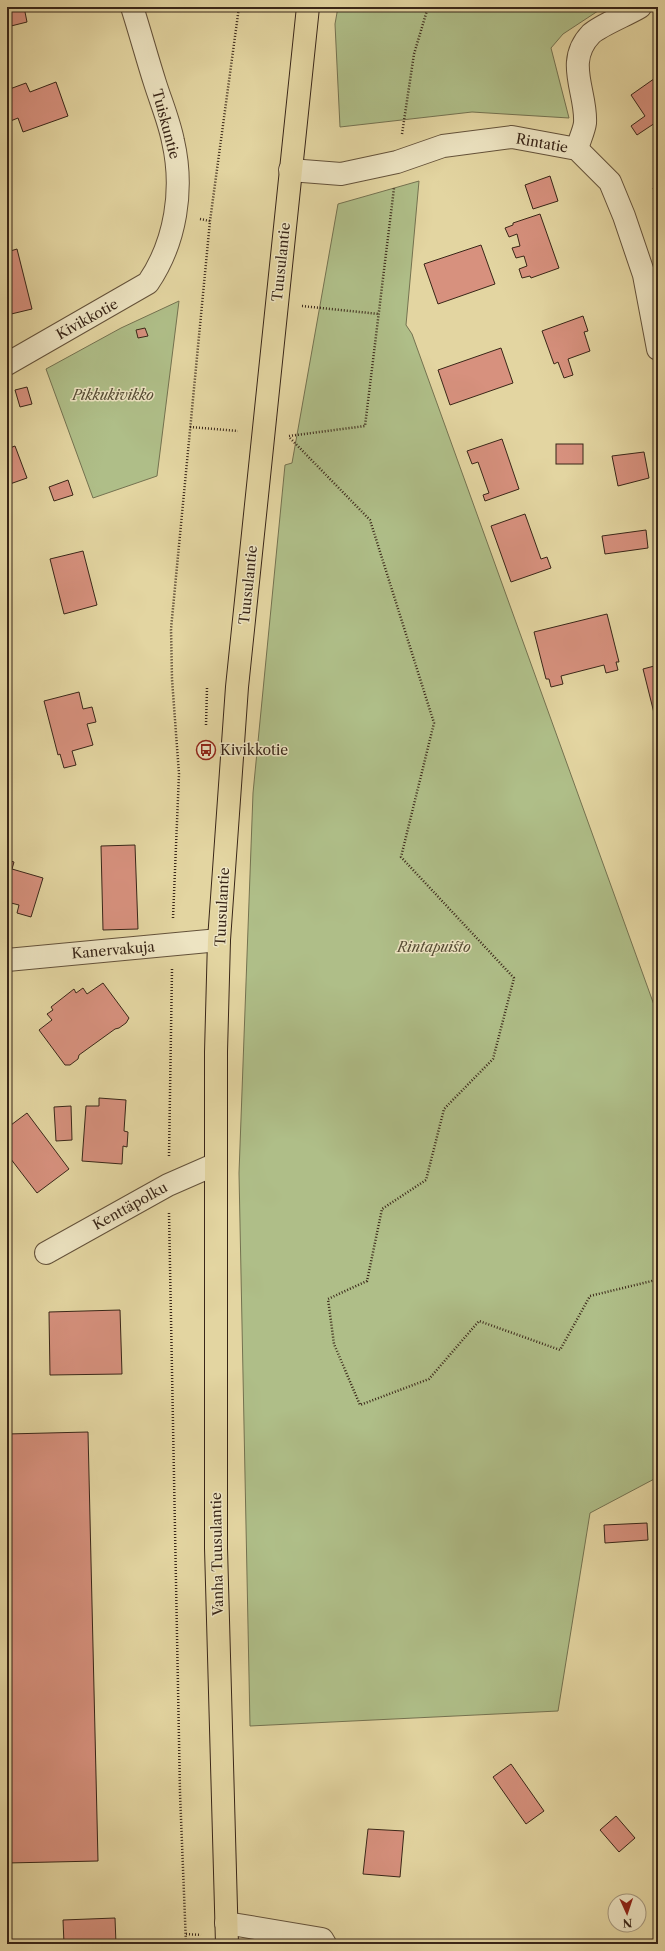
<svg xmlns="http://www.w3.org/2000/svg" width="665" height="1951" font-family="'Libre Caslon Text',serif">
<rect width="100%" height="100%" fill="#e3d5a1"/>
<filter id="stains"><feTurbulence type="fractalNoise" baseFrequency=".005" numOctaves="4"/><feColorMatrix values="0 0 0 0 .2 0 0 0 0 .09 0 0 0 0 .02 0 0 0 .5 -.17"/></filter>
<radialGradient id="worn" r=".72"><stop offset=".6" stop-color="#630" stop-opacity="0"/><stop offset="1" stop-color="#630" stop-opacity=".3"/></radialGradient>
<!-- green -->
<g fill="#afbe88" stroke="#747250">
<polygon points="338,7 604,7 563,34 551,48 569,118 472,112 340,127 335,24"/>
<polygon points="419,181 406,325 412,334 658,1016 658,1477 590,1513 558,1711 250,1726 239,1173 253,793 285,465 292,463 338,204"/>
<polygon points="179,301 157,476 93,498 46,369 121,328"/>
</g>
<!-- building -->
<g fill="#d7917e" stroke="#392618">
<polygon points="7,7 24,7 27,22 7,27"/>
<polygon points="177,7 201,7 201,8 177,9"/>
<polygon points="658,76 658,121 637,135 631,126 645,116 631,95"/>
<polygon points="56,82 68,116 23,132 18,118 8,122 7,90 26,83 30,92"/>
<polygon points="550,176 558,201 533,209 525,185"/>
<polygon points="658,186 658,204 653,188"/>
<polygon points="540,214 559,268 531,278 530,276 522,278 519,269 527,266 524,256 516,258 512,248 520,246 517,234 509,237 505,228 513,225 513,223"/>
<polygon points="481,245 495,284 438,304 424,264"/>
<polygon points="17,249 32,309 7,315 7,252"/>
<polygon points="583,316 588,331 584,332 590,351 568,359 573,375 564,378 558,362 554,364 542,331"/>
<polygon points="145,328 148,336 138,338 136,330"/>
<polygon points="501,348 513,383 450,405 438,370"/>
<polygon points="27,387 32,404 20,407 15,390"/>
<polygon points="502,439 519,489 485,501 483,495 489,493 478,462 472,464 467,451"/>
<rect x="556" y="444" width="27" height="20"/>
<polygon points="15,446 27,478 7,485 7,449"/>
<polygon points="644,452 649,478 618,486 612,456"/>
<polygon points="68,480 73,495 54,501 49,487"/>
<polygon points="525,514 541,559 547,557 551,568 511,582 491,526"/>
<polygon points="646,530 648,548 605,554 602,536"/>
<polygon points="83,551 97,605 64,614 50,559"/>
<polygon points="607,614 619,662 616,662 618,670 606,673 604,665 561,676 563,684 551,687 549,679 546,679 534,632"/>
<polygon points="658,665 658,718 658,716 655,717 643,669"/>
<polygon points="79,692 83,709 92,707 96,722 87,724 93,745 72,751 76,765 64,768 60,754 58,755 44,701"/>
<polygon points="135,845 138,929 103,930 101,846"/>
<polygon points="7,860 14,862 12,869 43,878 31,917 17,913 19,905 7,902"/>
<polygon points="103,983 129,1018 126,1023 119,1028 115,1029 79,1055 78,1059 70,1065 65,1065 39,1030 52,1020 47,1014 53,1010 51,1007 74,989 76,993 83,988 87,994"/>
<polygon points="99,1098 126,1100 124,1131 128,1132 127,1147 123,1146 122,1164 82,1161 86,1106 99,1106"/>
<polygon points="71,1106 72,1140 56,1141 54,1107"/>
<polygon points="27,1113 69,1169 37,1193 7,1154 7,1140 11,1137 7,1132 7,1128"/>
<polygon points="120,1310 122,1374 50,1375 49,1312"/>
<polygon points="88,1432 98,1861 7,1863 7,1434"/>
<polygon points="647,1523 648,1540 605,1543 604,1525"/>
<polygon points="511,1764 544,1811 526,1824 493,1777"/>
<polygon points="616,1816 635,1838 619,1852 600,1830"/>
<polygon points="368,1829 404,1831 400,1877 363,1874"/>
<polygon points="115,1918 116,1944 64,1944 63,1920"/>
</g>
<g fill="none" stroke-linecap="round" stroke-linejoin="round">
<defs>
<g id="minor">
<path d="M577 149C579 141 584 131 585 123 587 92 564 62 591 34 601 25 627 15 640 7"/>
<polyline points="290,170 341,174 397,162 443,146 512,137 577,149 610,182 624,216 644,275 658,349"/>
<path d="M7 364 148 283C176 242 184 189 173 141 169 121 161 102 155 83 147 58 140 32 132 7"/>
<polyline points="7,960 219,940"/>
<polyline points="46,1253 168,1185 216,1164"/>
<polyline points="226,1923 322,1939 325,1944"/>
</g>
<polyline id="major" points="227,1944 216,1548 216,1052 219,940 237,687 308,7"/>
</defs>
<!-- minor casing -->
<use href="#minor" stroke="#64523a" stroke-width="24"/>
<!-- major casing -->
<use href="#major" stroke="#392618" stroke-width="24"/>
<!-- path -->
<g stroke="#392618" stroke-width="2.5" stroke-dasharray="1 2" stroke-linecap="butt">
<polyline points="402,134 414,54 428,7"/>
<polyline points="200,219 210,221"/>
<polyline points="302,306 379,314"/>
<polyline points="190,427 238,431"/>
<polyline points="289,436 365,426 394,188"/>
<polyline points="290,438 370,520 434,723 401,857 514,978 493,1059 444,1109 426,1180 382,1209 367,1281 328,1299 334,1344 360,1405 429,1379 479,1321 560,1350 590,1296 656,1280 658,1283"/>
<polyline points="206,725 207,688"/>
<polyline points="173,918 179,774 172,679 171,629 210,221 239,7"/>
<polyline points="169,1156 172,969"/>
<polyline points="169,1213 180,1793 186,1944"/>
<polyline points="186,1934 201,1935"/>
</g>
<!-- minor -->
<use href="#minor" stroke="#ede4c2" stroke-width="22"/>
<!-- major -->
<use href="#major" stroke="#e3d5a1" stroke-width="22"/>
</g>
<!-- icons -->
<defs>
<symbol id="bus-ring" viewBox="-11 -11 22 22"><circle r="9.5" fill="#ede4c2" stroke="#8f2418" stroke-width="1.5"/><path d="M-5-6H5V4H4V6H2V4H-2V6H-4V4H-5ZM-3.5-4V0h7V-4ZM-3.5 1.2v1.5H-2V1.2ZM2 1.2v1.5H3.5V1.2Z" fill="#8f2418"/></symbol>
</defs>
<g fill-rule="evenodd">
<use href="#bus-ring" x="195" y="739" width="22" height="22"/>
</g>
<g text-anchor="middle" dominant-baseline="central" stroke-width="3" stroke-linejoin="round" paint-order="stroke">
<!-- street labels -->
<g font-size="14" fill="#392618" stroke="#ede4c2">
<text transform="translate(166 124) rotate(75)">Tuiskuntie</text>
<text transform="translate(542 143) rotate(10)">Rintatie</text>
<text transform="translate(281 262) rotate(-84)">Tuusulantie</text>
<text transform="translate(87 319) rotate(-29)">Kivikkotie</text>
<text transform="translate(248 585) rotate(-84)">Tuusulantie</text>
<text transform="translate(222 907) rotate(-87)">Tuusulantie</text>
<text transform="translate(113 950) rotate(-5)">Kanervakuja</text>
<text transform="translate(130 1206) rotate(-29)">Kenttäpolku</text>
<text transform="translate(217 1554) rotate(-91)">Vanha Tuusulantie</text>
</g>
<!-- park labels -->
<g font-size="14" font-style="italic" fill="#564c34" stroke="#ede4c2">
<text x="113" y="395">Pikkukivikko</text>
<text x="434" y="947">Rintapuisto</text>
</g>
<!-- poi labels -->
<g font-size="14" fill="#392618" stroke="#ede4c2" text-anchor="start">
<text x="220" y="750">Kivikkotie</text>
</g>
</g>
<!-- margin -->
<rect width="665" height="1951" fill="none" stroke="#e3d5a1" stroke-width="24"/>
<rect x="8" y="8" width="649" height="1935" fill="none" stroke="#392618" stroke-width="2"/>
<rect x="12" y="12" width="641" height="1927" fill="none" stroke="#392618"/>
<!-- north arrow -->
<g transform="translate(627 1913) rotate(177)"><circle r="19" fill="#ede4c2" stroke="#a5987e"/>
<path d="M0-3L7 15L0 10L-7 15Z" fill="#8f2418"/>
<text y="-6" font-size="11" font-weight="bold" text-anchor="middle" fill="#392618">N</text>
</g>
<rect width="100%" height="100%" filter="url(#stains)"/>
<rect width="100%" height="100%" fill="url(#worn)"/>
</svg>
